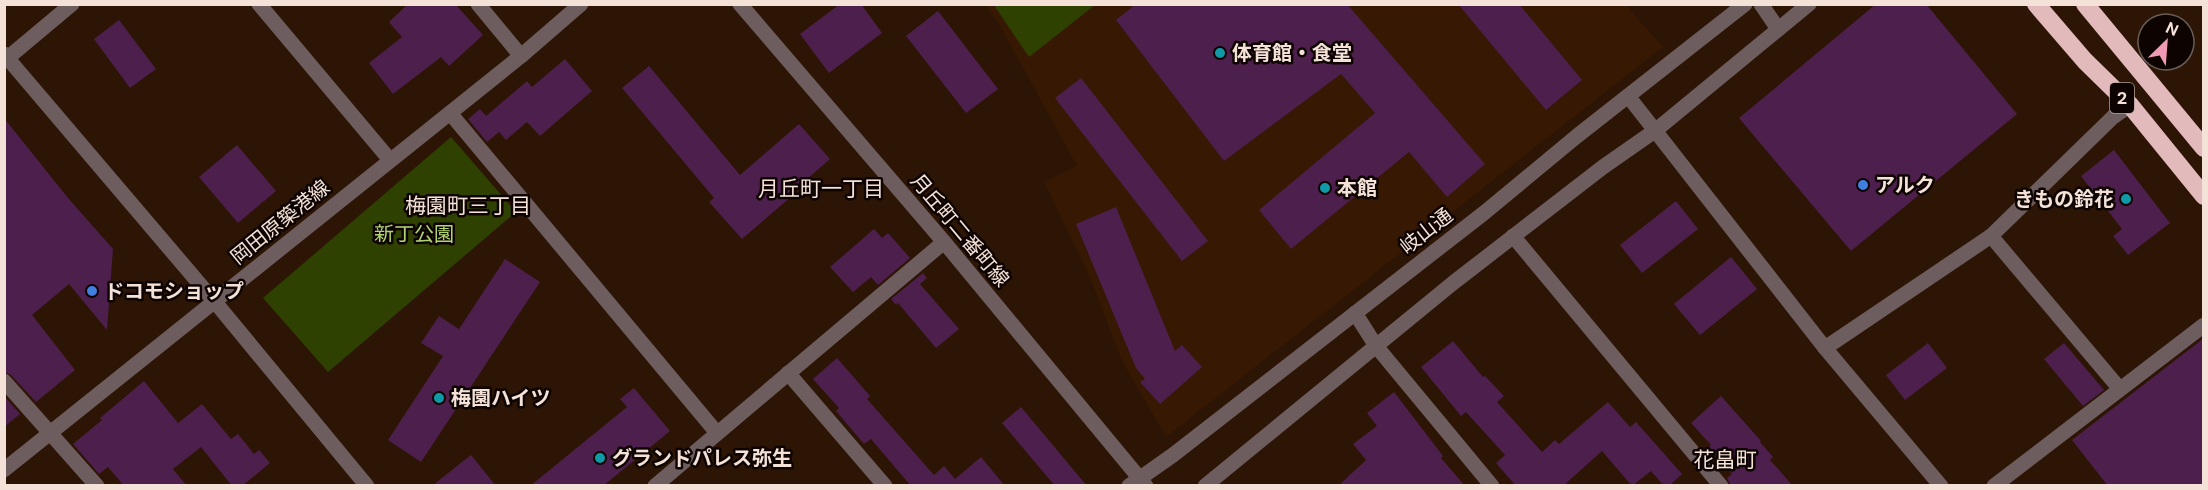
<svg xmlns="http://www.w3.org/2000/svg" width="2208" height="490" font-family="'DM Sans','Noto Sans JP',sans-serif">
<rect width="100%" height="100%" fill="#2d1505"/>
<!-- built -->
<polygon fill="#361803" points="985,5 1626,5 1663,47 1166,437 1122,361 1089,275 1044,182 1077,166 999,24"/>
<!-- green -->
<g fill="#2f4100">
<polygon points="994,5 1095,5 1029,57"/>
<polygon points="451,137 516,212 328,372 263,298"/>
</g>
<!-- building -->
<g fill="#4d1f4c">
<polygon points="408,4 455,4 483,35 449,66 441,57 393,94 369,63 402,37 389,22"/>
<polygon points="840,4 861,4 882,33 829,73 800,34"/>
<polygon points="1136,4 1347,4 1485,164 1447,197 1409,152 1291,249 1259,210 1375,113 1341,74 1224,161 1116,20"/>
<polygon points="1458,4 1519,4 1582,80 1546,110"/>
<polygon points="1876,4 1926,4 2017,114 1851,251 1739,118"/>
<polygon points="938,11 998,89 966,113 906,36"/>
<polygon points="119,20 156,69 130,88 94,39"/>
<polygon points="565,59 592,91 540,136 527,122 506,140 499,132 487,142 468,119 480,109 486,116 527,81 532,87"/>
<polygon points="649,66 740,175 799,124 830,159 790,194 792,196 742,239 709,202 714,198 622,88"/>
<polygon points="1081,78 1208,241 1182,261 1055,98"/>
<polygon points="4,118 68,198 113,249 107,330 69,284 32,315 75,370 36,402 11,375 4,372"/>
<polygon points="237,145 276,191 238,223 199,177"/>
<polygon points="2114,150 2170,223 2128,255 2113,236 2122,229 2081,176"/>
<polygon points="1676,201 1698,229 1642,273 1620,245"/>
<polygon points="1116,207 1175,351 1182,345 1202,367 1160,404 1140,382 1145,379 1136,368 1076,224"/>
<polygon points="874,229 882,238 888,233 910,258 878,285 871,277 853,292 830,267"/>
<polygon points="1731,257 1757,289 1700,335 1674,304"/>
<polygon points="505,259 540,282 421,462 388,440 443,356 421,343 439,316 459,329"/>
<polygon points="923,273 927,278 920,284 959,329 936,348 898,303 896,305 891,299"/>
<polygon points="2204,338 2204,486 2108,486 2072,440"/>
<polygon points="1453,341 1483,377 1485,376 1504,396 1497,402 1542,452 1555,440 1559,444 1608,402 1630,427 1636,422 1682,474 1669,486 1664,486 1651,471 1632,486 1602,451 1563,486 1516,486 1496,463 1505,455 1466,412 1461,416 1421,367"/>
<polygon points="1928,343 1947,368 1905,400 1886,375"/>
<polygon points="2064,343 2104,390 2083,406 2044,359"/>
<polygon points="837,358 870,396 867,399 934,475 944,466 955,479 981,457 1005,486 911,486 871,439 864,444 836,411 839,408 813,379"/>
<polygon points="144,381 178,423 202,404 231,439 238,434 254,454 259,450 270,463 242,486 232,486 201,447 173,469 187,486 124,486 108,467 99,474 73,444 102,420 100,418"/>
<polygon points="634,388 670,431 603,486 530,486 627,407 620,399"/>
<polygon points="1394,392 1443,456 1441,458 1465,486 1338,486 1366,460 1353,444 1377,426 1367,413"/>
<polygon points="4,396 20,414 4,427"/>
<polygon points="1721,396 1761,441 1760,442 1773,457 1770,460 1793,486 1731,486 1727,478 1732,474 1709,447 1711,445 1691,423"/>
<polygon points="1021,407 1087,486 1055,486 1002,423"/>
<polygon points="471,455 496,486 432,486 452,470"/>
</g>
<g fill="none" stroke-linecap="round" stroke-linejoin="round">
<!-- minor -->
<g stroke="#6e5d5e" stroke-width="15">
<polyline points="259,4 390,160"/>
<polyline points="478,4 521,56"/>
<polyline points="740,4 944,242 1146,486"/>
<polyline points="1761,4 1778,29"/>
<polyline points="4,54 215,302 367,486"/>
<polyline points="4,61 72,4"/>
<polyline points="1628,96 1825,348 1941,486"/>
<polyline points="450,113 717,433"/>
<polyline points="1513,236 1721,486"/>
<polyline points="1991,236 2119,388"/>
<polyline points="1355,313 1376,346 1492,486"/>
<polyline points="1825,348 1991,236 2113,117 2130,105"/>
<polyline points="788,373 885,486"/>
<polyline points="4,381 97,486"/>
<polyline points="4,470 521,56 581,4"/>
<polyline points="655,486 944,242"/>
<polyline points="1129,486 1173,455 1484,213 1577,136 1745,4"/>
<polyline points="1205,486 1453,283 1603,167 1656,130 1809,4"/>
<polyline points="1994,486 2204,325"/>
</g>
<!-- highway -->
<g stroke="#e3babc" stroke-width="18">
<polyline points="2036,4 2085,61 2130,105 2204,196"/>
<polyline points="2085,4 2204,148"/>
</g>
</g>
<!-- markers -->
<g fill="#0f9aa8" stroke="#0d0401" stroke-width="2">
<circle cx="1220" cy="53" r="6"/>
<circle cx="1325" cy="188" r="6"/>
<circle cx="2126" cy="199" r="6"/>
<circle cx="439" cy="398" r="6"/>
<circle cx="600" cy="458" r="6"/>
</g>
<g fill="#3f7fe0" stroke="#0d0401" stroke-width="2">
<circle cx="1863" cy="185" r="6"/>
<circle cx="92" cy="291" r="6"/>
</g>
<g text-anchor="middle" dominant-baseline="central" stroke-width="5" stroke-linejoin="round" paint-order="stroke">
<!-- shield labels -->
<rect fill="#0d0401" stroke="#af9f98" stroke-width="1.5" x="2110" y="83" width="24" height="30" rx="4.5"/>
<g font-size="18" font-weight="bold" fill="#f4e2d8">
<text x="2122" y="98">2</text>
</g>
<!-- poi labels -->
<g font-size="20" font-weight="bold" fill="#f4e2d8" stroke="#0d0401" text-anchor="start">
<text x="1232" y="53">体育館・食堂</text>
<text x="1875" y="185">アルク</text>
<text x="1337" y="188">本館</text>
<text x="2114" y="199" text-anchor="end">きもの鈴花</text>
<text x="104" y="291">ドコモショップ</text>
<text x="451" y="398">梅園ハイツ</text>
<text x="612" y="458">グランドパレス弥生</text>
</g>
<!-- street labels -->
<g font-size="20" fill="#f4e2d8" stroke="#0d0401">
<text transform="translate(280 222) rotate(-39)">岡田原築港線</text>
<text transform="translate(960 230) rotate(50)">月丘町二番町線</text>
<text transform="translate(1426 231) rotate(-38)">岐山通</text>
</g>
<!-- park labels -->
<g font-size="20" fill="#b2d376" stroke="#0d0401">
<text x="414" y="234">新丁公園</text>
</g>
<!-- neighbourhood labels -->
<g font-size="21" fill="#f4e2d8" stroke="#0d0401">
<text x="821" y="189">月丘町一丁目</text>
<text x="468" y="206">梅園町三丁目</text>
<text x="1725" y="460">花畠町</text>
</g>
</g>
<!-- border -->
<rect width="2208" height="490" fill="none" stroke="#f4e2d8" stroke-width="12"/>
<!-- north arrow -->
<g transform="translate(2166 42) rotate(25)"><circle r="28" fill="#0d0401" stroke="#695d57" stroke-width="1.5"/>
<path d="M0-4.5L10 22L0 15L-10 22Z" fill="#f09ab5"/>
<text y="-9" font-size="16" font-weight="bold" text-anchor="middle" fill="#f4e2d8">N</text>
</g>
</svg>
